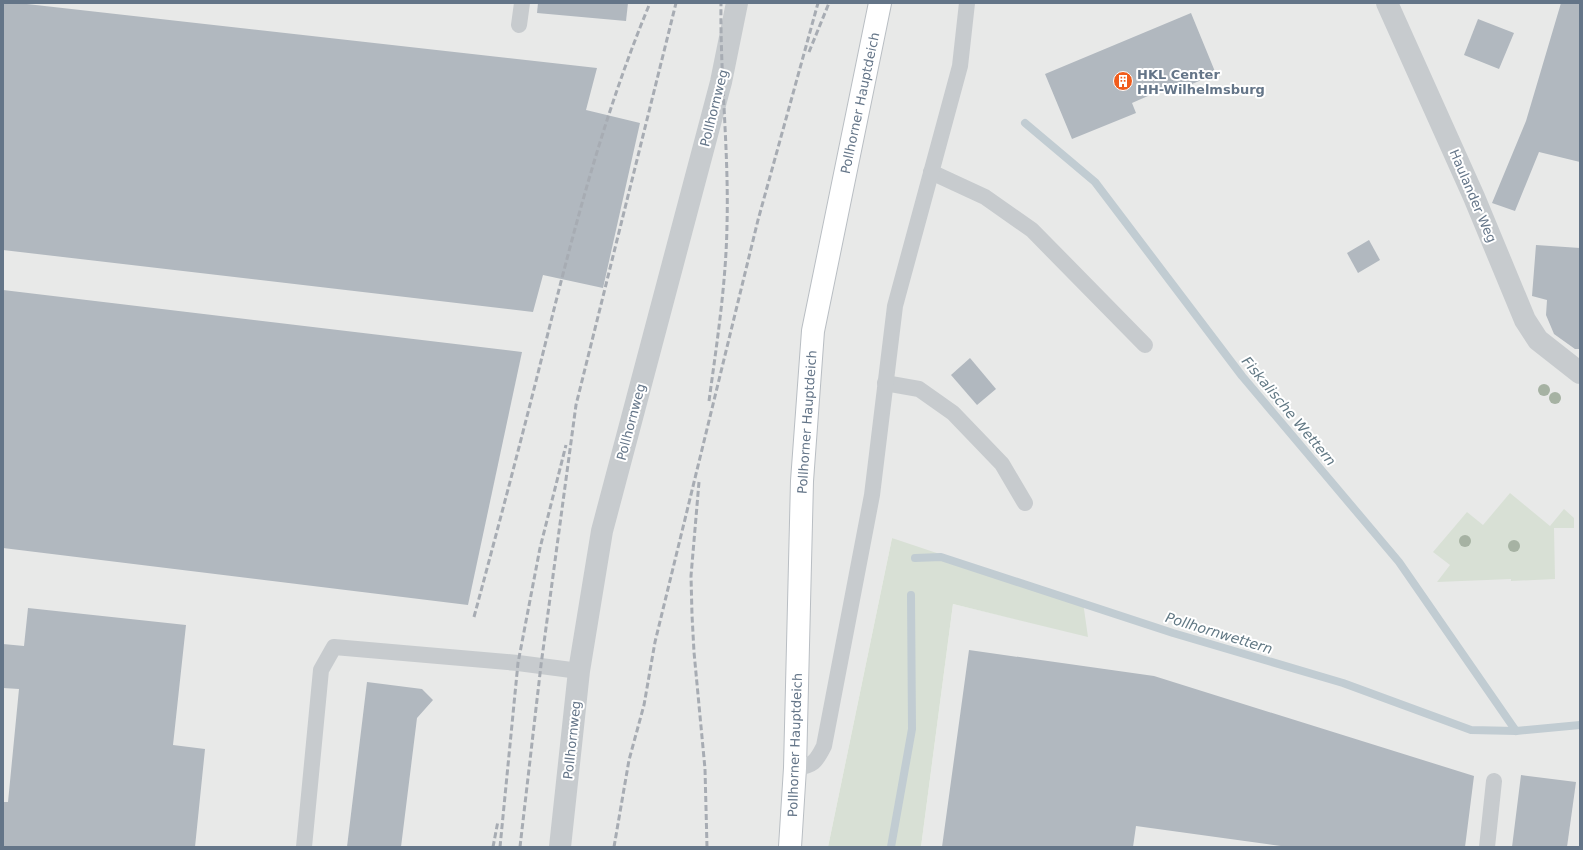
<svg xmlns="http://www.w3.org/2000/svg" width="1583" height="850" font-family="'DejaVu Sans',sans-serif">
<rect width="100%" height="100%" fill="#f7f8f4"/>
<!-- built -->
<polygon fill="#e8e9e8" points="3,3 1580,3 1580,847 921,847 953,604 1088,636 892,538 828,847 3,847"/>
<!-- green -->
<g fill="#d8e0d5">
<polygon points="1510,493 1550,526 1564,509 1574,518 1574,528 1554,528 1555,579 1511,581 1511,579 1437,582 1450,565 1433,552 1467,512 1483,525"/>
<polygon points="892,538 1083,602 1088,637 953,604 921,847 828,847"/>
</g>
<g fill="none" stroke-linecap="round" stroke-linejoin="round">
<!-- stream -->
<g stroke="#c1ccd2" stroke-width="8">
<polyline points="1025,123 1095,182 1242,376 1399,562 1516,731"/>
<polyline points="915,558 941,557 1173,633 1343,683 1471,730 1516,731 1580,725"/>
<polyline points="891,847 912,729 911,595"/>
</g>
</g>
<!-- building -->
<g fill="#b1b8bf">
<polygon points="3,3 18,3 597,68 586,110 640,123 603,288 543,275 533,312 3,250"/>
<polygon points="538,3 628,3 626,21 537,13"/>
<polygon points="1561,3 1580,3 1580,162 1539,152 1515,211 1492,203 1526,121"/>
<polygon points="1191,13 1216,74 1168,94 1166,88 1132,103 1136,113 1072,139 1045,74"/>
<polygon points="1478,19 1514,33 1499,69 1464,55"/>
<polygon points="1369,240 1380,260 1358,273 1347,253"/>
<polygon points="1536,245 1580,248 1580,349 1575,349 1554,334 1546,315 1547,300 1532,296"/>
<polygon points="3,290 522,352 468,605 3,548"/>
<polygon points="970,358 996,389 977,405 951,375"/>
<polygon points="28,608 186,625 173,745 205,749 195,847 3,847 3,802 8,802 19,689 3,688 3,644 24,646"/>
<polygon points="969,650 1154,676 1474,776 1465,847 1288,847 1136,826 1133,847 942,847"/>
<polygon points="367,682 422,689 433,700 417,718 401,847 347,847"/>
<polygon points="1521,775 1576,782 1567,847 1512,847"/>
</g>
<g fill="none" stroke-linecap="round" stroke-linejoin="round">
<defs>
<polyline id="secondary" points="790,847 795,768 802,481 813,331 880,3"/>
</defs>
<!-- secondary casing -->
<use href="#secondary" stroke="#b9bec3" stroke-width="24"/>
<!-- lane -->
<g stroke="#c7cbce" stroke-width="16">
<polyline points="519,25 522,3"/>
<polyline points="931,172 985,197 1032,230 1145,345"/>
<polyline points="885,383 919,389 953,413 1002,464 1025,503"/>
<path d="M795 768C813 766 816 762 824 746L872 495 895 306 960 66 967 3"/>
<polyline points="304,847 321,670 334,647 518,663 579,671"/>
<polyline points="1487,847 1494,781"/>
</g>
<!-- street -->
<g stroke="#c7cbce" stroke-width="22">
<polyline points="1387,3 1474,197 1525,320 1538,340 1580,373"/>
<polyline points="560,847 579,671 602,531 721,82 737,3"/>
</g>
<!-- secondary -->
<use href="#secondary" stroke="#fff" stroke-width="22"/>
<!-- rail -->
<g stroke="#a7acb3" stroke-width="3" stroke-dasharray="6 3" stroke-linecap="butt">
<polyline points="809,52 829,3"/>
<path d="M709 401C717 342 726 284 727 225 729 151 720 77 721 3"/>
<polyline points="699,482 691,576 692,615 694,652 705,769 707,847"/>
<path d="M474 617C495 539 516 460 536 381 568 253 599 125 650 3"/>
<polyline points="493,847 498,821"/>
<polyline points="500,847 518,663 540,548 566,445"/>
<polyline points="520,847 541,665 576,405 676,3"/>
<polyline points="614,847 629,760 644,705 655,642 758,220 818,3"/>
</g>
</g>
<!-- trees -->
<g fill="#a6b2a3">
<circle cx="1544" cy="390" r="6"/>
<circle cx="1555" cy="398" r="6"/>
<circle cx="1465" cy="541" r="6"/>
<circle cx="1514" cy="546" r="6"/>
</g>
<!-- icons -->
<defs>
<symbol id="building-disc" viewBox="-11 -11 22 22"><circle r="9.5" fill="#f05c1c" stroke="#fff"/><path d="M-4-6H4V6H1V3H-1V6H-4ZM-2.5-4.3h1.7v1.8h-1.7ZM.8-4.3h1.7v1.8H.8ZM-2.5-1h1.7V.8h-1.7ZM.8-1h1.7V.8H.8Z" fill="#fff"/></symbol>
</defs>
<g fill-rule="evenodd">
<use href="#building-disc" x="1112" y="70" width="22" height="22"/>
</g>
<g text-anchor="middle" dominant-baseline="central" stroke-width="4" stroke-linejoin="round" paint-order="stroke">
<!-- poi labels -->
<g font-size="13" font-weight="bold" fill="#647588" stroke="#fff" text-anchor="start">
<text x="1137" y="74">HKL Center<tspan x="1137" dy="15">HH-Wilhelmsburg</tspan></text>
</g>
<!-- street labels -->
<g font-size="13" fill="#647588" stroke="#fff">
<text transform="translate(860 103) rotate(-78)">Pollhorner Hauptdeich</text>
<text transform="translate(714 108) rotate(-76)">Pollhornweg</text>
<text transform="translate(1473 196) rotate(67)">Haulander Weg</text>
<text transform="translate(631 422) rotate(-75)">Pollhornweg</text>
<text transform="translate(807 422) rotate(-86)">Pollhorner Hauptdeich</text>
<text transform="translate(572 740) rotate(-84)">Pollhornweg</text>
<text transform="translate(795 745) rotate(-88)">Pollhorner Hauptdeich</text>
</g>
<!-- water labels -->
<g font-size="14" font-style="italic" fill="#607783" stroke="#fff">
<text transform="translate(1289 411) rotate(50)">Fiskalische Wettern</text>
<text transform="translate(1219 633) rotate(17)">Pollhornwettern</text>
</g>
</g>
<!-- border -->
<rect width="1583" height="850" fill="none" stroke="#647588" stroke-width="8"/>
</svg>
